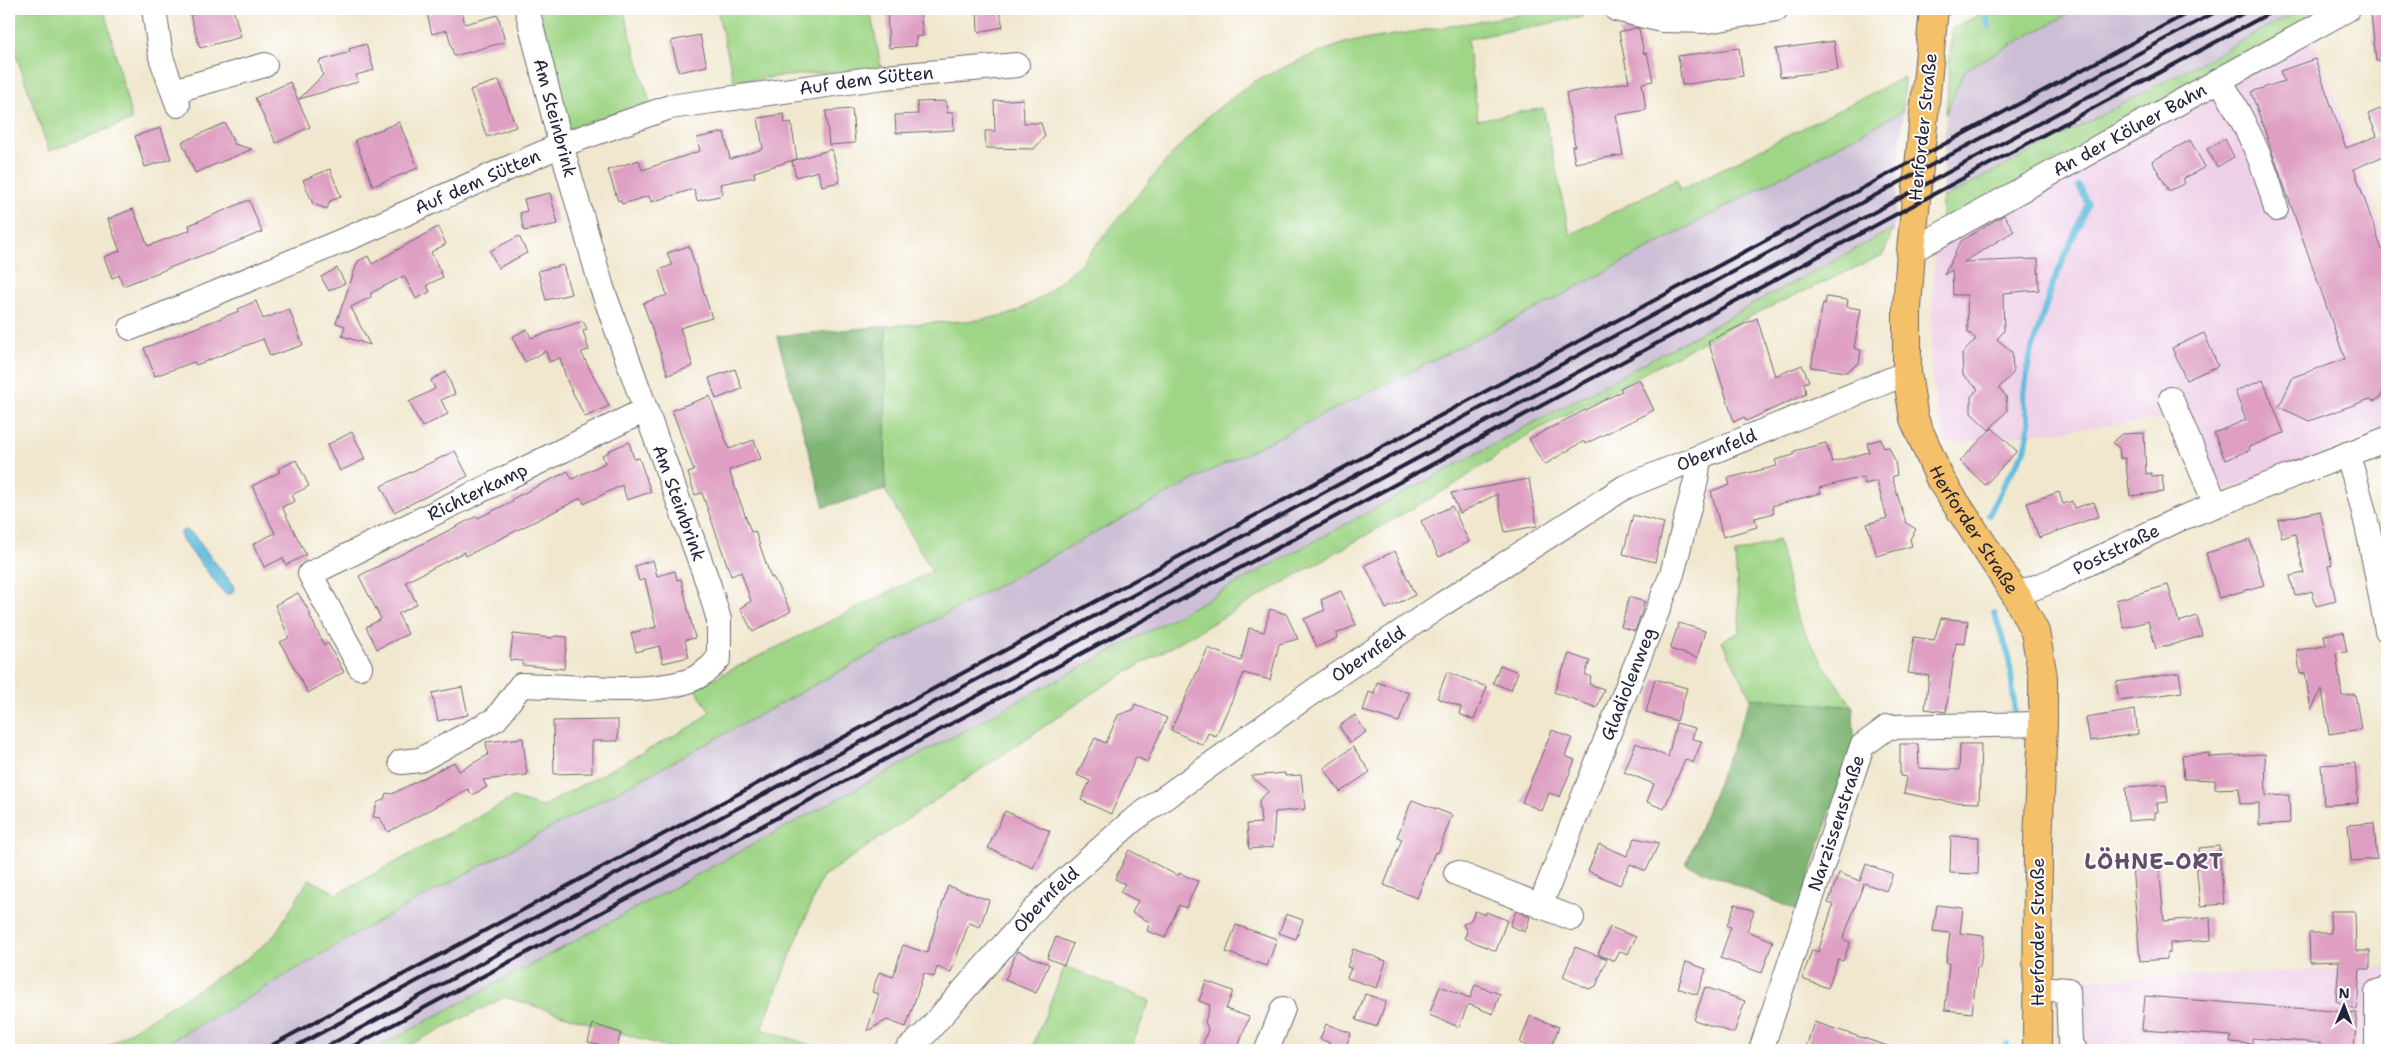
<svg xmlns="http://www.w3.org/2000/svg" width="2396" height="1059" font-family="'Shantell Sans',sans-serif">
<rect width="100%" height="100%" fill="#fff"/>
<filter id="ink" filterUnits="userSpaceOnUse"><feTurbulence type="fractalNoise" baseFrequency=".02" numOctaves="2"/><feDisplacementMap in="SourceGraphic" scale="10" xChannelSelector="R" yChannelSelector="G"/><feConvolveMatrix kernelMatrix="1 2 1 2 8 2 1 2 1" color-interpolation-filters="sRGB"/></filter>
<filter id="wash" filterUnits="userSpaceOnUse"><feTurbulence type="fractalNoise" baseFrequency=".0096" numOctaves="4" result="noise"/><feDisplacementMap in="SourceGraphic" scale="20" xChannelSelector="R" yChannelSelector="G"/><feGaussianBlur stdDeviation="1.12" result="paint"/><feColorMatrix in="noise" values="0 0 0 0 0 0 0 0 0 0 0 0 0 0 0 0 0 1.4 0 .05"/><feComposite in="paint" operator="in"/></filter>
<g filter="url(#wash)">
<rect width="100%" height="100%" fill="#f0e7ce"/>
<!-- built -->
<g fill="#eed0e8">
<polygon points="2313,38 2387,246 2387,428 2216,493 2186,419 2164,419 1946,444 1938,415 1930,363 1935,244"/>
<polygon points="2387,967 2387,1050 2068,1050 2070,981"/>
</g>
<!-- industrial -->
<g fill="#ccbed4">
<polygon points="2078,9 2302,9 1942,199 1946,114 1965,70"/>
<polygon points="1903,111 1894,228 373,1050 154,1050 241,1002 357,933 1204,474 1538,308"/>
</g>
<!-- green -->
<g fill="#9fd586" stroke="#607c60">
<polygon points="9,9 104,9 132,120 49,151 9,34"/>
<polygon points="535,9 623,9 650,103 568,129"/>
<polygon points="717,9 870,9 881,67 734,81"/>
<polygon points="1554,9 1583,9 1583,17 1467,39 1478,120 1543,108 1570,235 1677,179 1680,190 1904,77 1903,111 1538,308 1204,474 357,933 241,1002 154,1050 101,1050 248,958 274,936 309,879 337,894 513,798 541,807 694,725 710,711 694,688 932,571 885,490 886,326 980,320 1014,313 1044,296 1082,262 1168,159 1207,117 1253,82 1302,59 1345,43"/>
<polygon points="1990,9 2078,9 1965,70 1946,114 1952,29"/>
<polygon points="2302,9 2332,9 1942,223 1942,199"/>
<polygon points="1894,228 1883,255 1759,312 1526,436 1457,483 1108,683 822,877 761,1029 826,1050 677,1050 505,997 399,1050 373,1050"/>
<polygon points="1778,540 1797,618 1823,664 1853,707 1751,698 1722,641 1740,632 1735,554"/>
<polygon points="1065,966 1150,1001 1130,1050 1031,1050"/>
</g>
<!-- forest -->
<g fill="#7fb673" stroke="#506c57">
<polygon points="886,326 885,490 824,507 777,336"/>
<polygon points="1751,698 1853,707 1854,739 1798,911 1686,864"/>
</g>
<!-- water -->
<polygon fill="#5ebcdc" stroke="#406f8c" points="184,530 192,533 233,585 234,590 231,594 225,594 182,540 180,533"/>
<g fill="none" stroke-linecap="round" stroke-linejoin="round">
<!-- stream -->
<g stroke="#5ebcdc" stroke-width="6">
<polyline points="1989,27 1986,17 1990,9"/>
<polyline points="1989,515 2003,486 2025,450 2030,423 2023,399 2030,356 2052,286 2088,203 2079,186"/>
<polyline points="1994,613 2009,656 2015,711"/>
<polyline points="2003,1050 2007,1044"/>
</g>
</g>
<g id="blocks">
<!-- building -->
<g fill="#de9fc2">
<polygon points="212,9 233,9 241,37 200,48 190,15"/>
<polygon points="447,9 461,9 465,24 498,15 505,42 454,56 447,30 432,34 427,14"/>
<polygon points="887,9 920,9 923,36 916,37 916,46 889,48"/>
<polygon points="977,9 999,9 1003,27 978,32"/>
<polygon points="2387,12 2387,60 2376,61 2371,14"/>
<polygon points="1636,28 1639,29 1644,54 1647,53 1653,81 1642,83 1646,110 1616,115 1623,155 1575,163 1572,146 1575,146 1566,93 1629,82 1619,32"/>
<polygon points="700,35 707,66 679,72 671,41"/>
<polygon points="1834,41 1838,70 1780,77 1776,49"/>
<polygon points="366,44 374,70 356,75 358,82 299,99 323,75 319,61 350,52 349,49"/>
<polygon points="1739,48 1743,76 1682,85 1678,56"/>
<polygon points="2315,59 2346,148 2377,136 2368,114 2387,106 2387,158 2386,155 2354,169 2387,264 2387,383 2380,398 2373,401 2370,399 2309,421 2279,407 2293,377 2345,359 2251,92 2284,81 2280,71"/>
<polygon points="499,80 516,127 487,137 470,90"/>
<polygon points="290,82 310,127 276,143 255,98"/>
<polygon points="1023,99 1024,123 1041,123 1045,136 1034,149 986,148 985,131 995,131 994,101"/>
<polygon points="946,101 947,113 953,112 954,130 896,133 895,115 918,114 917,102"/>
<polygon points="852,109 855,143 829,145 826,111"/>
<polygon points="784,114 785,123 791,122 797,159 754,172 755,177 720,184 723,195 697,201 694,189 651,202 649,196 622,204 620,200 618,201 608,170 639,160 642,170 700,151 697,138 724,132 730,159 763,149 758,118"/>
<polygon points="399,122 418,168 373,186 355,140"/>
<polygon points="225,123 234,144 252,149 195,173 182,142"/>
<polygon points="161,128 171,159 145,167 135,136"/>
<polygon points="2225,139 2234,157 2217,167 2207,149"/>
<polygon points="2190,140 2205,167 2183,179 2185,183 2169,191 2152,161"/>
<polygon points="832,149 840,182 822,186 818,171 796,177 792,161"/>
<polygon points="330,169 341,197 330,201 327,209 313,204 303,180"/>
<polygon points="550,193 558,224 524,231 520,213 527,211 524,199"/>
<polygon points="249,200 262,232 123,286 119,275 112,278 104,257 120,251 108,219 133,209 148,246 190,230 189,225"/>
<polygon points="2004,215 2014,231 1964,262 2038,259 2039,290 2003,293 2004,331 1997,339 2012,352 2013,373 1999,388 2006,396 2007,411 1989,430 1971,413 1971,397 1978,389 1963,375 1962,354 1976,339 1968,332 1967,295 1953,295 1952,270 1944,275 1961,241"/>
<polygon points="438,227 446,244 431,252 443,277 427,285 430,292 416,299 404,276 371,293 371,297 351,307 370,345 342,336 345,326 336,323 358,261 368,256 372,264"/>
<polygon points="519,236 527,253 498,268 490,251"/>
<polygon points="689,246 712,318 680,328 693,366 668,375 643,303 667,295 659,270 672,265 667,253"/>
<polygon points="563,265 571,294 546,300 538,271"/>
<polygon points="337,268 345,283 329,291 321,277"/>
<polygon points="1826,297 1848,300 1847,307 1861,309 1854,348 1861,350 1859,363 1846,372 1811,367 1823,303 1825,304"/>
<polygon points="256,301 263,319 289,309 303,345 270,356 263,339 196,365 194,362 155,376 144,348 239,311 238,309"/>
<polygon points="1757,318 1775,376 1802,365 1809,381 1804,383 1806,394 1746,421 1744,417 1734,422 1708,341"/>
<polygon points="583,321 587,329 583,331 589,350 581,352 609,406 585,417 567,381 560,358 549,362 546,351 525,362 512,337 527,329 531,338"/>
<polygon points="2204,333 2218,366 2186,380 2172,348"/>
<polygon points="735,369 742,389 716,399 709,378"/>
<polygon points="446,372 455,394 441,400 448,414 422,427 409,402 435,389 431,380"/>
<polygon points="1639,379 1654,410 1585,444 1584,441 1544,465 1529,439 1622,391 1620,388"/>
<polygon points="2263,380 2284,433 2249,447 2250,450 2225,460 2214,433 2246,420 2235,391"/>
<polygon points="710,396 729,449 754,440 761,459 729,470 751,532 755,531 771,578 773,577 791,611 753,632 740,608 751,601 741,572 731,576 702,493 695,495 688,473 694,471 672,410"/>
<polygon points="1992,428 2017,451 1985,485 1960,461"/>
<polygon points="352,432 365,459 340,471 327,445"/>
<polygon points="2144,433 2146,474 2151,473 2152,476 2162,475 2164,492 2130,496 2125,458 2120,458 2119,448 2113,443 2121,434"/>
<polygon points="1881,439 1884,448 1889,447 1895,461 1897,475 1892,477 1906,523 1916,529 1910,539 1912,546 1877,556 1867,524 1887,518 1877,481 1865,484 1863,477 1819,488 1821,493 1772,506 1774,513 1755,518 1757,527 1723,537 1711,491 1730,485 1728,478 1777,466 1775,460 1794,455 1794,451 1826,443 1832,462 1869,452 1867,443"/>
<polygon points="629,442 634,459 639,458 651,492 627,500 622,485 584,504 581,498 466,556 464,552 406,582 417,604 398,614 408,634 377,649 366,627 381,619 359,576 477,516 478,518 513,501 512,499 568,471 572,479 605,463 602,455 609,452 608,451"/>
<polygon points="455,451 468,476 394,512 381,486"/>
<polygon points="296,460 309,486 292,495 295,501 282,507 306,555 286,565 283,558 264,567 253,544 275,533 252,486 280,472 278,469"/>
<polygon points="1529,479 1537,526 1505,532 1497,494 1460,513 1451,493"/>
<polygon points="2059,492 2063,504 2072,501 2074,508 2094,502 2099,516 2039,538 2027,503"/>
<polygon points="1452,506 1469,542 1439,557 1421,521"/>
<polygon points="2320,511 2332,565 2328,566 2336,601 2316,606 2312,591 2295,596 2290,576 2304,573 2295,534 2282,538 2278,520"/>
<polygon points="1633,515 1664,523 1655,562 1623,554"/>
<polygon points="2250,540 2264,585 2219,598 2206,553"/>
<polygon points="1395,551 1415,595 1386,609 1365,565"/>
<polygon points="653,560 657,576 675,571 677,580 681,579 695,638 685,640 689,657 663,663 659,646 636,652 631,633 656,627 645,579 639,581 635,566"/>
<polygon points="2168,585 2179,622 2197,616 2202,636 2156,649 2148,621 2124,628 2116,600"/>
<polygon points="1341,591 1356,625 1336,634 1337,638 1317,647 1304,619 1325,610 1321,600"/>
<polygon points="298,593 310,613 310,616 324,645 328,643 344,672 308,693 280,642 289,638 275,605"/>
<polygon points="1629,597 1645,602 1635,631 1621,627"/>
<polygon points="1270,609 1286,614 1298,639 1279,644 1270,680 1244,673 1216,736 1208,733 1203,745 1171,730 1208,648 1241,661 1249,628 1264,632"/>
<polygon points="1941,618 1968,621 1965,644 1956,643 1946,712 1925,709 1929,676 1908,673 1914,637 1934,640"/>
<polygon points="1679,623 1705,631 1697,658 1670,649"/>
<polygon points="2343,632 2347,652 2336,653 2342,696 2355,694 2361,729 2329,734 2322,689 2311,710 2305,673 2300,674 2297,650 2326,646 2324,635"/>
<polygon points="513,634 552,638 555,636 567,637 564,669 522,665 523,661 510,660"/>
<polygon points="1569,654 1590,661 1585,674 1591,677 1589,684 1604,689 1597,708 1554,692"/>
<polygon points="1500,665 1518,672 1511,690 1493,683"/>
<polygon points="1447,672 1487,687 1474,720 1459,714 1461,707 1437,698"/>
<polygon points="2179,673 2182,692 2119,701 2116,682"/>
<polygon points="1655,679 1687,688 1677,721 1646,712"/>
<polygon points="1377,682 1409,693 1399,722 1363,711 1369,692 1374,694"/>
<polygon points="462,687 468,715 438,721 432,693"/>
<polygon points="1135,704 1167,718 1147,762 1136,757 1111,814 1081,800 1090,781 1077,775 1095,738 1106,743 1118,715 1133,710"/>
<polygon points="2135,710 2138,734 2090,741 2086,718"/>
<polygon points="1355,715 1366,732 1350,743 1339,726"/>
<polygon points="618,720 618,741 592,741 592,773 554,774 553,721"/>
<polygon points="1676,723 1695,728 1692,739 1702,741 1693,763 1685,759 1664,809 1647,802 1654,784 1624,772 1636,743 1668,757"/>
<polygon points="1552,730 1572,738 1565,756 1575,760 1560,797 1549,793 1542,811 1522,802"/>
<polygon points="523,738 527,775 483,780 487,787 472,795 468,789 388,832 380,818 373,817 377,803 384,799 386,793 392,794 454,762 459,771 488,755 486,742"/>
<polygon points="1900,744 1918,744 1919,768 1959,770 1960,744 1981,744 1979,803 1948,802 1904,793 1907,777 1900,776"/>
<polygon points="1353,747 1370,772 1340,792 1324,768"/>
<polygon points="2209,753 2209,757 2265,754 2266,796 2289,795 2290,823 2259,825 2259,803 2240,804 2239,788 2215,789 2215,780 2184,779 2182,755"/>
<polygon points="2355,763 2358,803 2324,805 2321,765"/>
<polygon points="1285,773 1285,776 1301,775 1305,809 1275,812 1273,847 1249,849 1247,824 1261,823 1259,800 1269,791 1251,776"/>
<polygon points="2166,784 2168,802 2157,803 2158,812 2155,812 2155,819 2128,821 2126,787"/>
<polygon points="1412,800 1452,815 1438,853 1435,852 1417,898 1384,885 1402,839 1397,837"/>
<polygon points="1005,811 1050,831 1033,868 988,848"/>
<polygon points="2374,823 2377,859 2351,861 2348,825"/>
<polygon points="1951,836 1979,837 1978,874 1950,873"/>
<polygon points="1635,838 1659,843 1646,871 1630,864 1620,885 1588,871 1599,844 1627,856"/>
<polygon points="2219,846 2224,904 2200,906 2196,861 2200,860 2199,848"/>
<polygon points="1129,850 1178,876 1179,873 1198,881 1186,908 1179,905 1165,938 1147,931 1150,922 1132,913 1138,901 1120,892 1125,884 1115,879"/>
<polygon points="1866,864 1893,874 1886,891 1864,883 1843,939 1850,942 1843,961 1838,959 1828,988 1802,979 1812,950 1818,952 1833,905 1828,903 1839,873 1860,881"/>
<polygon points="2159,864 2164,921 2210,917 2211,940 2170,943 2170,953 2167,953 2167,959 2140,961 2132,866"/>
<polygon points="948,886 989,900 980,927 969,923 951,972 937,967 934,977 924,973 906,1027 887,1020 867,1031 879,994 872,992 879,972 893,977 903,945 927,953"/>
<polygon points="1735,904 1754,911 1747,931 1773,941 1762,973 1720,958 1731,927 1727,926"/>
<polygon points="1937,905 1963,908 1960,933 1984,936 1980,967 1977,967 1972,1013 1945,1010 1949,963 1946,963 1950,933 1933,931"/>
<polygon points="1475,911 1485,915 1486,912 1507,920 1496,951 1464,938 1467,932 1463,924 1471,920"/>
<polygon points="1516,911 1530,917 1525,932 1510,926"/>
<polygon points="2330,911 2355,911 2356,951 2370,951 2370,969 2360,969 2357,1010 2336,1001 2339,961 2310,962 2309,933 2331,933"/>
<polygon points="1286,914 1303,920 1296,939 1279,933"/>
<polygon points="1236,925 1277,939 1267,966 1226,952"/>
<polygon points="1610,927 1636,937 1628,954 1620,951 1615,961 1598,954"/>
<polygon points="1056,937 1073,944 1064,965 1047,958"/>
<polygon points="1575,947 1607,959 1596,986 1589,989 1563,977"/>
<polygon points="1353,949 1386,961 1377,988 1347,978 1351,968 1347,967"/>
<polygon points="1017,951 1049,964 1036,993 1005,980"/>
<polygon points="1686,962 1706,969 1697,995 1678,988"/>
<polygon points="1206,981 1233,991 1226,1009 1249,1017 1237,1050 1201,1050 1208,1029 1205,1022 1210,1005 1199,1001"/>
<polygon points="1475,985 1500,994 1493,1014 1468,1004 1459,1027 1429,1015 1440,986 1470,998"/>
<polygon points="1705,987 1745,1001 1734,1033 1694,1020"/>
<polygon points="1365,994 1386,1001 1377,1027 1356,1020"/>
<polygon points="2145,996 2357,1013 2354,1050 2319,1050 2320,1043 2252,1038 2252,1044 2230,1042 2231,1036 2142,1030"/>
<polygon points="1530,1016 1559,1027 1550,1050 1540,1050 1520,1043"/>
<polygon points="1814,1022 1891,1047 1890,1050 1805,1050"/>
<polygon points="593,1024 621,1033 616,1050 588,1042"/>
<polygon points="1326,1024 1351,1033 1345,1049 1320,1039"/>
</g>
</g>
</g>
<g filter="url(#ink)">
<use href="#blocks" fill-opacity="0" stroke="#6a676e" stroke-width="1"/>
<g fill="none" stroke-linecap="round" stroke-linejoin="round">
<defs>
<g id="minor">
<polyline points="154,9 161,57 178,105"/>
<polyline points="1616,9 1662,20 1708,21 1776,9"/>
<path d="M2220 80C2244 121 2265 162 2276 209"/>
<polyline points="173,91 265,65"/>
<path id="s1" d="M1911 251 2348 9"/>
<path id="s2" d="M131 328 361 233 561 145 670 107 884 77 1017 65"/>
<polyline points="2171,399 2216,505"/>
<path d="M2347 454C2367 511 2376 571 2387 630"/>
<path id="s3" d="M2016 595 2056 579 2177 520 2387 439"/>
<path id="s4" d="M360 667 310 574 645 410"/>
<path d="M401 762 420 760 496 719 521 685C571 686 638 695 685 682 699 678 710 669 719 658V620L709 586 602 288 561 145 527 9"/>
<polyline points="1456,873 1572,918"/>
<path id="s5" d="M1540 906 1672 574 1696 480 1699 457"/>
<polyline points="2037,988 2068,990 2070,1042 2075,1050"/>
<path id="s6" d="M907 1050 925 1034 1045 898 1132 821 1318 688 1444 603 1625 487 1907 373"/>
<polyline points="1267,1050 1283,1009"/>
<path id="s7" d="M1761 1050 1862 746 1888 727 2043 724"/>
<polyline points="2377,1050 2377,992 2387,989"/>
</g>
<g id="major">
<path id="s8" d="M1934 9 1911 251 1907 308V373L1914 419 1940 479 2016 595 2035 632 2039 654 2043 677V724L2038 842 2037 1050"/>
</g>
</defs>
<!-- minor casing -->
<use href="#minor" stroke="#6a676e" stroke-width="26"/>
<!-- major casing -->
<use href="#major" stroke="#6a676e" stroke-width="30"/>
<!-- minor -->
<use href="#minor" stroke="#fff" stroke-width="24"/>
<!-- major -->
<use href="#major" stroke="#f4c16a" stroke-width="28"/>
<!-- rail -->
<g stroke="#22223b" stroke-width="4">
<polyline points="263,1050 2195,9"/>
<polyline points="289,1050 2221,9"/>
<polyline points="320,1050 2251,9"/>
<polyline points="346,1050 2277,9"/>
</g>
</g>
</g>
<g text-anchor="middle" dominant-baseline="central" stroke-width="4" stroke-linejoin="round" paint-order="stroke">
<!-- street labels -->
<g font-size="18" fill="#22223b" stroke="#fff">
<text stroke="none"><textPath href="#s2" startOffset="781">Auf dem Sütten</textPath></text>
<text transform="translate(555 118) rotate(75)">Am Steinbrink</text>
<text transform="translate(1923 127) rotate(-84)">Herforder Straße</text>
<text stroke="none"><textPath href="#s1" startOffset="250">An der Kölner Bahn</textPath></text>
<text stroke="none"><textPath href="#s2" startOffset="376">Auf dem Sütten</textPath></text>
<text stroke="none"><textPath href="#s6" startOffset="1016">Obernfeld</textPath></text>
<text stroke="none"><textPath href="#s4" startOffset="292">Richterkamp</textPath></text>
<text transform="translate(679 503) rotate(70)">Am Steinbrink</text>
<text stroke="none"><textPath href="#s8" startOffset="538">Herforder Straße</textPath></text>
<text stroke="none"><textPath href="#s3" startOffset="110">Poststraße</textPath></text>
<text stroke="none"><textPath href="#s6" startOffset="611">Obernfeld</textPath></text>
<text stroke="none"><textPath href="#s5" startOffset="239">Gladiolenweg</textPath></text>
<text stroke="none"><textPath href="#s7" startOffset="239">Narzissenstraße</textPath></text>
<text stroke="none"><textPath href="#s6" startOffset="205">Obernfeld</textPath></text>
<text transform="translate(2038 932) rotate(-90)">Herforder Straße</text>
</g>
<!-- district labels -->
<g font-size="22" font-weight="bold" letter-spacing="1" fill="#644e6a" stroke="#fff">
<text x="2154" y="861">LÖHNE-ORT</text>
</g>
</g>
<!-- margin -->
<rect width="2396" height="1059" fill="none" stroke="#fff" stroke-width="30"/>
<!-- north arrow -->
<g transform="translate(2344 1006) rotate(1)" stroke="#ffffff" stroke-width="4" paint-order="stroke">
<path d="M0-4L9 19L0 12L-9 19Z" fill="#22223b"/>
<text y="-8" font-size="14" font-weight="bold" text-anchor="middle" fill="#22223b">N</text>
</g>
</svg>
